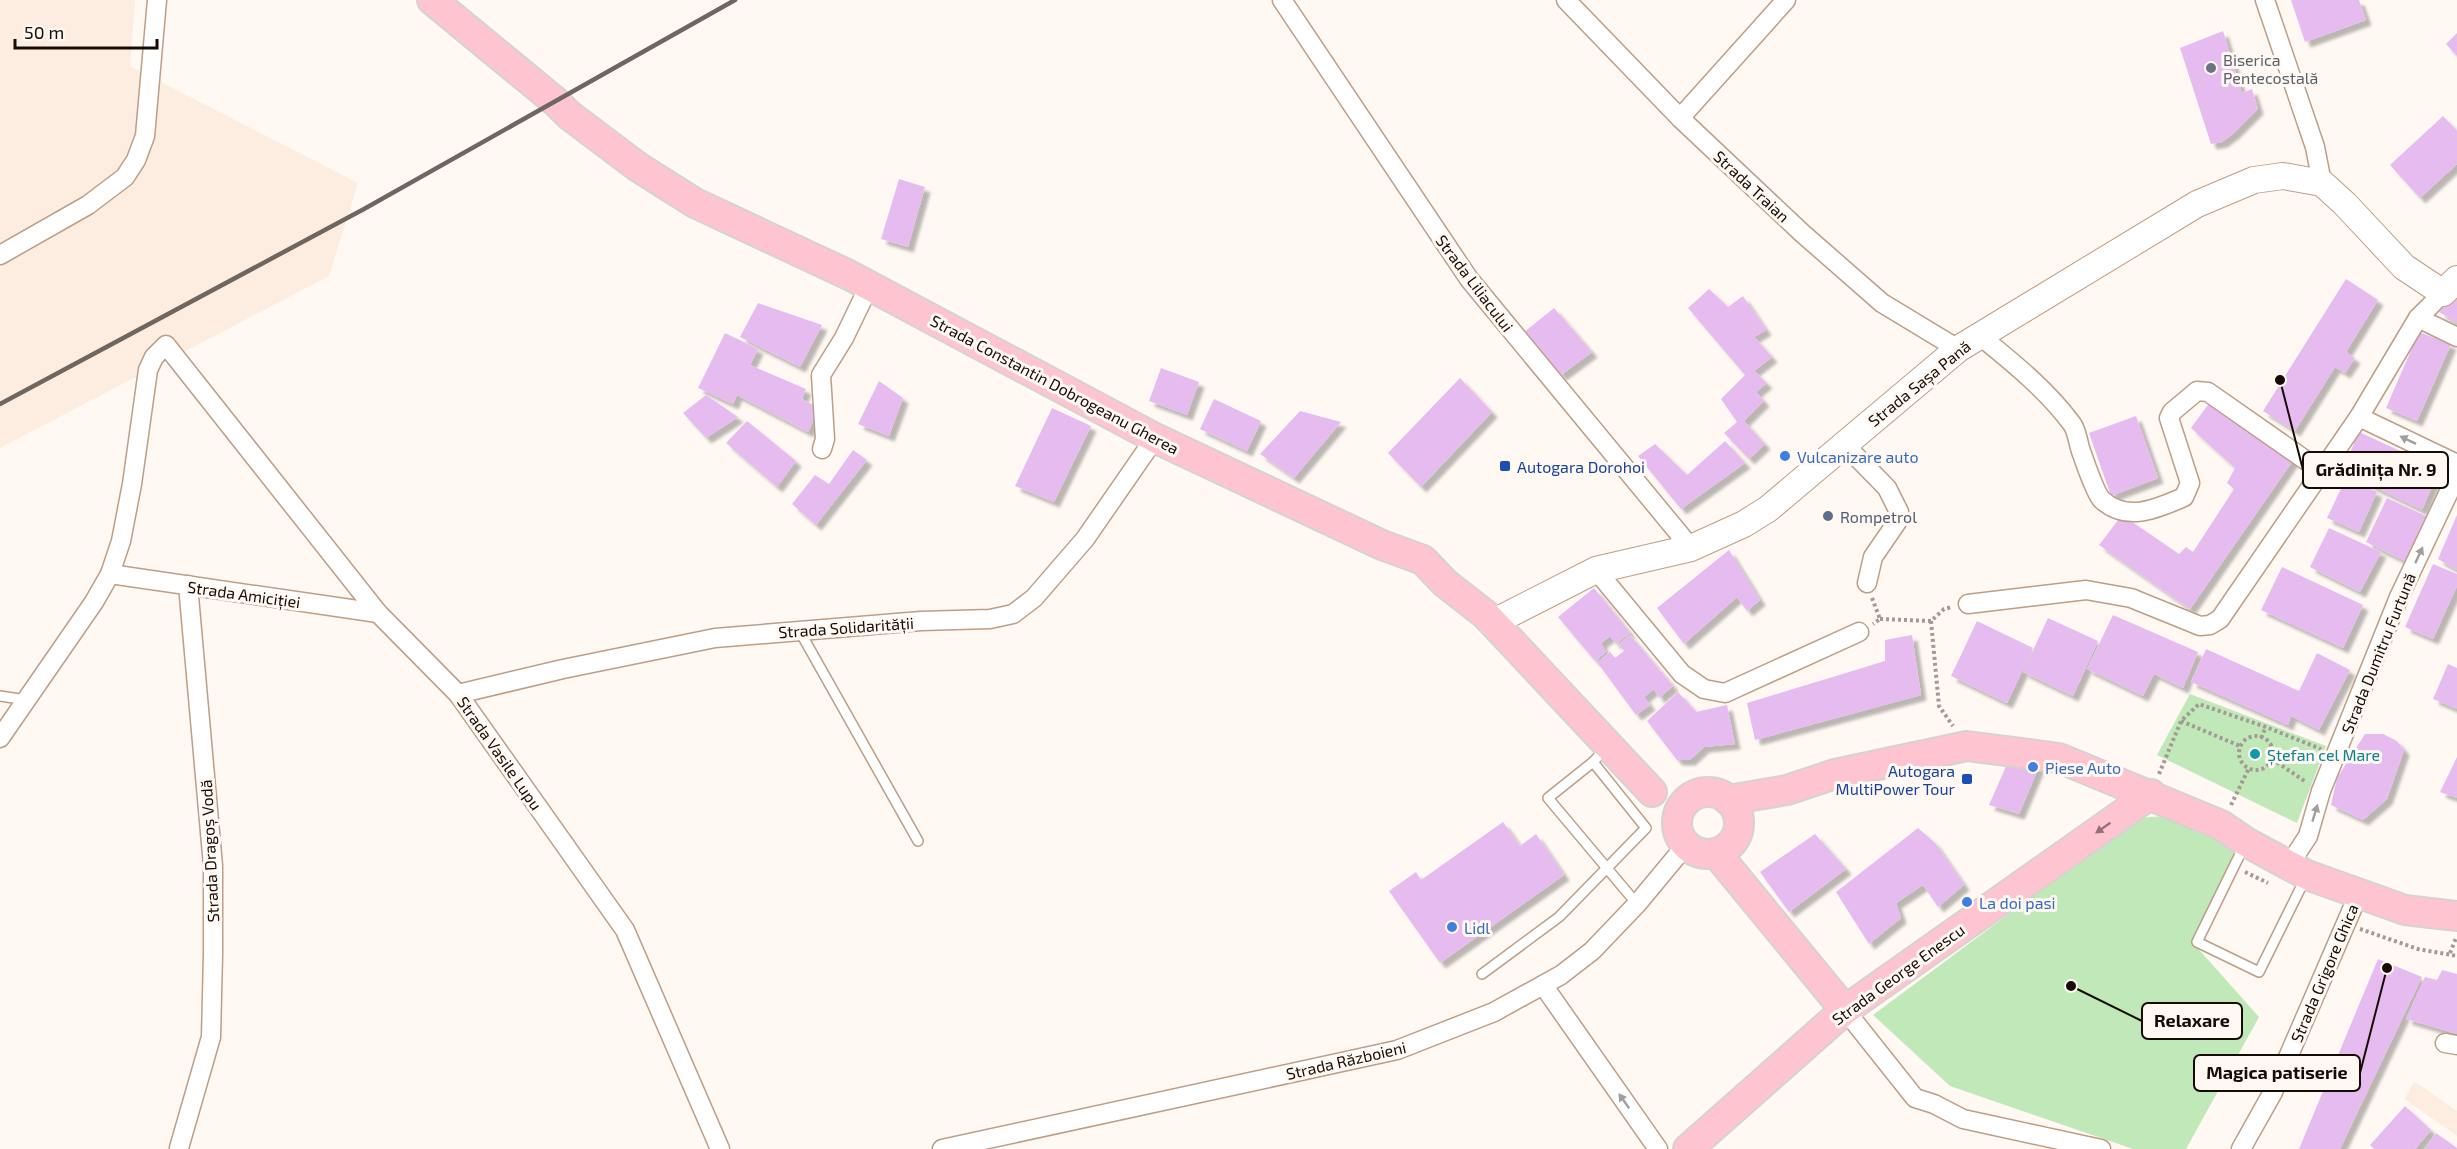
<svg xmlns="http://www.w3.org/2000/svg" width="2457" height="1149" font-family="'Exo 2',sans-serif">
<defs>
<filter id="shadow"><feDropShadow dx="5.5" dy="5.5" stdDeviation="1.5" flood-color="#0004"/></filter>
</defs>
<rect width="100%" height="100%" fill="#fff8f3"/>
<!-- built -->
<g fill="#fdede1">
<polygon points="0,0 135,0 130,66 358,183 329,276 0,448"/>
<polygon points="2414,1081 2457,1111 2457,1136 2405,1099"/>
</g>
<!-- green -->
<g fill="#c0e8b9">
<polygon points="2190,694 2326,746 2297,823 2157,755"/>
<polygon points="2180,815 2239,851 2194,944 2259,1017 2186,1149 2133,1149 1950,1086 1873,1015 2138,818"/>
</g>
<!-- building -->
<g fill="#e6bcf0" filter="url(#shadow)">
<polygon points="2291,0 2359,0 2366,20 2305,42"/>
<polygon points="2223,31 2242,93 2252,89 2258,109 2234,133 2222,142 2211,144 2180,48"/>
<polygon points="2457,33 2457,56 2446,44"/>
<polygon points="2443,116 2457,131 2457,164 2420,198 2390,165"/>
<polygon points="899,179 925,187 908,247 881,239"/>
<polygon points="2346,279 2378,300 2346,352 2355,358 2345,373 2335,367 2295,431 2263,411"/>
<polygon points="1709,289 1728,307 1743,296 1766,330 1754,337 1772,357 1754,371 1767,383 1756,392 1764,401 1744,421 1765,444 1749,459 1724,433 1737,422 1721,399 1745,375 1688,308"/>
<polygon points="2457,295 2457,323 2439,312"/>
<polygon points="758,303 822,325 800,367 740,337"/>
<polygon points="1554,308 1592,352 1561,375 1523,333"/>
<polygon points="2419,332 2451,344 2417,421 2386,408"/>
<polygon points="725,333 758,349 750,365 806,389 802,399 819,408 808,432 737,395 733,404 698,388"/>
<polygon points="1161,368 1199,382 1187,415 1149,401"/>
<polygon points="1460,378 1492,412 1421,487 1388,453"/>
<polygon points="879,381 903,398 889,436 858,424"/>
<polygon points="706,395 738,417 706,438 683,413"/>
<polygon points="1214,399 1261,421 1247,451 1200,429"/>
<polygon points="2210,402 2294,459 2190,609 2099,545 2122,515 2179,554 2186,547 2193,552 2234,489 2227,483 2235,468 2191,428"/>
<polygon points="1052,408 1091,426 1054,502 1015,486"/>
<polygon points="1300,411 1341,422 1294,478 1260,454"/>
<polygon points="2136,416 2158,478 2111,496 2089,433"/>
<polygon points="747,421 796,461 777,487 726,443"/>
<polygon points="2359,432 2409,455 2438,472 2422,510 2342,471"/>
<polygon points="1725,441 1745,463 1681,509 1638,456 1655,444 1687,475"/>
<polygon points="853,450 867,460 816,525 792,504 815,475 829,484"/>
<polygon points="2346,478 2377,492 2359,532 2327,518"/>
<polygon points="2387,498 2426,516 2405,561 2366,542"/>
<polygon points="2457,515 2457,570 2438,559"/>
<polygon points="2329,528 2381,552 2360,592 2310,567"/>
<polygon points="1729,550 1760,600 1747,611 1737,597 1684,644 1657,608"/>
<polygon points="2433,564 2457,574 2457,586 2433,639 2405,627"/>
<polygon points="2282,567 2363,605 2343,648 2261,610"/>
<polygon points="1594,588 1630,633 1616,644 1610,636 1601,643 1606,652 1595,661 1558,617"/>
<polygon points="2113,615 2198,652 2183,688 2154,674 2143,696 2087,669"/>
<polygon points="2048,618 2098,641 2073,696 2023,672"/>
<polygon points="1977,621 2033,648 2007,703 1951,676"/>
<polygon points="1630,635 1673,686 1659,698 1654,689 1644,697 1650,705 1636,715 1597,662 1610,652 1615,658 1624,651 1619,644"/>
<polygon points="1912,635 1921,695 1755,740 1747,703 1885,661 1885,640"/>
<polygon points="2206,649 2299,691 2317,653 2350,670 2319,730 2291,716 2288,725 2191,682"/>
<polygon points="2448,664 2457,668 2457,709 2433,699"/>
<polygon points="1678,692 1696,712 1727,705 1735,744 1704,747 1690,760 1677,760 1647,721"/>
<polygon points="2365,734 2383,734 2397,741 2404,750 2387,799 2363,820 2331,805 2337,778"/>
<polygon points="2011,755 2040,764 2019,814 1989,805"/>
<polygon points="2457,757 2457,798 2440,792"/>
<polygon points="1503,822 1520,846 1536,834 1564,875 1440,963 1389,891 1416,872 1421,880"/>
<polygon points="1918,828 1935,843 1964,885 1938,907 1923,885 1896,903 1901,918 1869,944 1836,892"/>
<polygon points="1815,834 1846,869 1789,912 1760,872"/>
<polygon points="2378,959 2422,977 2340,1149 2299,1149"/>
<polygon points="2442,970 2457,974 2457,1034 2406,1019 2425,977 2437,980"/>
<polygon points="2405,1106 2431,1130 2415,1149 2374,1149 2370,1145"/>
<polygon points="2436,1133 2457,1148 2457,1149 2425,1149"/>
</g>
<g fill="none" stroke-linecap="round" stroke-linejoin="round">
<defs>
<g id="lane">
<polyline points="799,630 918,841"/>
<polyline points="0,696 26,700"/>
<polyline points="1607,747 1593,762 1548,798 1637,904"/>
<polyline points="2245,844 2197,942 2259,972 2306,877"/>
<polyline points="1482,974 1559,917 1646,828 1593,762"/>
</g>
<g id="street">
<polyline points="1282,0 1469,279 1691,548"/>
<polyline points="1566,0 1680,118 1802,233 1882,303 1958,349"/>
<polyline points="2265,0 2315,147 2322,183"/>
<polyline points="1680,118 1786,0"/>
<polyline points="0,255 88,205 125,177 136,160 145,136 157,0"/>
<polyline points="2418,318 2457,337"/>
<path d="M1979 335C2012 362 2046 389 2072 424 2078 432 2078 445 2082 454 2086 465 2095 493 2102 500 2128 523 2158 508 2184 497L2190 483 2169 418 2172 412 2197 391 2208 392 2321 471"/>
<polyline points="2359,417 2457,464"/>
<polyline points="1844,444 1887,488 1899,512 1897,522 1873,557 1867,583"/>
<polyline points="822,449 825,439 821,375 844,338 869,286"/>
<polyline points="1596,570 1682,674 1704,689 1725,693 1859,632"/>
<polyline points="110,574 378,613"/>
<polyline points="1968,604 2086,590 2131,598 2200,626 2210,625 2220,619 2359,417 2418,318 2443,293"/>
<polyline points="458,694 563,669 715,638 921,621 990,619 1013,614 1034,598 1085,539 1155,438"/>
<polyline points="0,738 94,602 110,574 121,541 132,484 148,370 154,357 166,345 378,613 458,694 625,930 720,1149"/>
<polyline points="2289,865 2308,836 2321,791 2399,597 2457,475"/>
<polyline points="1543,985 1658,1149"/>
<polyline points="1845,1010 1915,1098 1934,1104 1963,1119 2101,1149"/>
<polyline points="2445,1043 2457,1045"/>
<polyline points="179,1148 211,1037 213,954 213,866 188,585"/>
<polyline points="942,1149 1397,1050 1494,1012 1561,975 1592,951 1637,904 1686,845"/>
<polyline points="2241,1149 2273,1092 2356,900 2356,892"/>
</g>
<polyline id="secondary" points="1492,623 1596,570 1691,548 1744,524 1768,509 1958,349 2197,204 2254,180 2283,176 2322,183 2345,204 2404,267 2443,293 2457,279"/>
<g id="primary">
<polyline points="432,0 556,102 569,115 638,167 695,203 849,275 1155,438 1382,545 1423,560 1445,583 1486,615 1652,792"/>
<circle cx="1708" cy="823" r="31"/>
<polyline points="1728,800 1787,790 1835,774 1967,746 2059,758 2221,825 2246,842 2307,875 2405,910 2457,916"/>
<polyline points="1716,853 1845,1010"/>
<polyline points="1688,1149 1845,1010 2151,794"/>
</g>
</defs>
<!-- lane casing -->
<use href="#lane" stroke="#bd9e87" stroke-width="12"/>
<!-- street casing -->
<use href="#street" stroke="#bd9e87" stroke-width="21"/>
<!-- secondary casing -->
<use href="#secondary" stroke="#bd9e87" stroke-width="28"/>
<!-- primary casing -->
<use href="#primary" stroke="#d5d3d2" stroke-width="32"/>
<!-- path -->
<g stroke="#a39a95" stroke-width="4" stroke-dasharray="3 3" stroke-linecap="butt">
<polyline points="1872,598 1880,619 1873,624"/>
<polyline points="1880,619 1931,621 1944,609 1952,607"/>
<polyline points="1931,621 1939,706 1953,726"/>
<polyline points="2181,721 2240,746"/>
<circle cx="2256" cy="753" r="17"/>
<polyline points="2261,738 2266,727"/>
<polyline points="2272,759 2306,782"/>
<polyline points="2159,774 2181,721 2199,704 2266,727 2321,749"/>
<polyline points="2231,805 2249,768"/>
<polyline points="2245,872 2268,883"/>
<polyline points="2360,929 2418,949 2457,956"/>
<polyline points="2450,953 2456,938"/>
</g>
<!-- lane -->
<use href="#lane" stroke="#fff" stroke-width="9"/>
<!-- street -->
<use href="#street" stroke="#fff" stroke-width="18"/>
<!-- secondary -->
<use href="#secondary" stroke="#fff" stroke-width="26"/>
<!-- primary -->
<use href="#primary" stroke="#fec4cf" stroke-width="28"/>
<!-- rail -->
<polyline stroke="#6f6660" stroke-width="4.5" points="0,404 364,209 735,0"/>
</g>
<!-- one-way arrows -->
<defs><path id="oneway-solid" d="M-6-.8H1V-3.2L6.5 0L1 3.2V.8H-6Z" transform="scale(1.5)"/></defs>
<g fill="#a29e9b">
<use href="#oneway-solid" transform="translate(2408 440) rotate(-154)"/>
<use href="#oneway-solid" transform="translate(2419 555) rotate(-65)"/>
<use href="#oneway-solid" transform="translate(2315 813) rotate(-73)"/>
<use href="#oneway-solid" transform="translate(1624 1101) rotate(-125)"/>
</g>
<use fill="#967174" href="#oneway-solid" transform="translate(2103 828) rotate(145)"/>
<!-- markers -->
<circle fill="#6b7280" stroke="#fff8f3" stroke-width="2" cx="2211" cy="68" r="6"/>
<g fill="#3f7fe0" stroke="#fff8f3" stroke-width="2">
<circle cx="1785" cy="456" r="6"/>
<circle cx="2033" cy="767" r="6"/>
<circle cx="1967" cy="902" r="6"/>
<circle cx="1452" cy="927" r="6"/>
</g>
<g fill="#1a4fb4" stroke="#fff8f3" stroke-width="2">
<rect x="1499" y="460" width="12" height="12" rx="3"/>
<rect x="1961" y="773" width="12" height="12" rx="3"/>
</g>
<circle fill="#5c6f8a" stroke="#fff8f3" stroke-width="2" cx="1828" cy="516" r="6"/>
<circle fill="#0f9aa8" stroke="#fff8f3" stroke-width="2" cx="2255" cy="754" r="6"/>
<g text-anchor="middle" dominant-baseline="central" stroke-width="6" stroke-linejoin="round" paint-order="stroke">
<!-- worship labels -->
<g font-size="16" fill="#5b616d" stroke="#fff8f3" text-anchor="start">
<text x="2223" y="59">Biserica<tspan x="2223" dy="18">Pentecostală</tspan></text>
</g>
<!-- street labels -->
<g font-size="16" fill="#160c05" stroke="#fff8f3">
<text transform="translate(1752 186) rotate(43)">Strada Traian</text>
<text transform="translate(1475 283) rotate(53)">Strada Liliacului</text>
<text transform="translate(1919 383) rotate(-39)">Strada Sașa Pană</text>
<text transform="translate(1055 384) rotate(28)">Strada Constantin Dobrogeanu Gherea</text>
<text transform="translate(244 594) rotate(8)">Strada Amiciției</text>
<text transform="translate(846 627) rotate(-4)">Strada Solidarității</text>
<text transform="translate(2378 653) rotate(-68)">Strada Dumitru Furtună</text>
<text transform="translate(500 753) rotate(55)">Strada Vasile Lupu</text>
<text transform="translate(209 851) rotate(-93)">Strada Dragoș Vodă</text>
<text transform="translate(2324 973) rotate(-67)">Strada Grigore Ghica</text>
<text transform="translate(1898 974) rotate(-36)">Strada George Enescu</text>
<text transform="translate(1346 1060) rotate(-13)">Strada Războieni</text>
</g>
<!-- shop labels -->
<g font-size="16" fill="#366cbe" stroke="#fff8f3" text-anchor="start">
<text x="1797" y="456">Vulcanizare auto</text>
<text x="2045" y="767">Piese Auto</text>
<text x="1979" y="902">La doi pasi</text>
<text x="1464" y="927">Lidl</text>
</g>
<!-- transit labels -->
<g font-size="16" fill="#164399" stroke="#fff8f3" text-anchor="start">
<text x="1517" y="466">Autogara Dorohoi</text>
<text x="1955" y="770" text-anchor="end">Autogara<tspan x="1955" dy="18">MultiPower Tour</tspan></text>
</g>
<!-- service labels -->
<g font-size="16" fill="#4e5e75" stroke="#fff8f3" text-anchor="start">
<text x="1840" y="516">Rompetrol</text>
</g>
<!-- culture labels -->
<g font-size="16" fill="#0d838f" stroke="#fff8f3" text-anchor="start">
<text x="2267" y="754">Ștefan cel Mare</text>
</g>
</g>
<!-- callouts -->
<path fill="none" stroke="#160c05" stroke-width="2" d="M2280 380L2303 470M2071 986L2142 1021M2387 968L2360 1073"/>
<g fill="#160c05" stroke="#fff8f3" stroke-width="2">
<circle cx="2280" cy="380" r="6"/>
<circle cx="2071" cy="986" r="6"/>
<circle cx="2387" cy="968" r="6"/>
</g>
<g fill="#fff8f3" stroke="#160c05" stroke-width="2">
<rect x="2303" y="452" width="145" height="36" rx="6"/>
<rect x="2142" y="1003" width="100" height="36" rx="6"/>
<rect x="2194" y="1055" width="166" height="36" rx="6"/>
</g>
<g font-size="18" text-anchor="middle" font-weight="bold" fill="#160c05">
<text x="2376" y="476">Grădinița Nr. 9</text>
<text x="2192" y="1027">Relaxare</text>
<text x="2277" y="1079">Magica patiserie</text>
</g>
<!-- scale -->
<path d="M15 39v9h142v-9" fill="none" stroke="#160c05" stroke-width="3"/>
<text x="24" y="39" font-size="18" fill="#160c05" stroke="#fff8f3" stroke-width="4.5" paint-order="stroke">50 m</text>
</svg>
